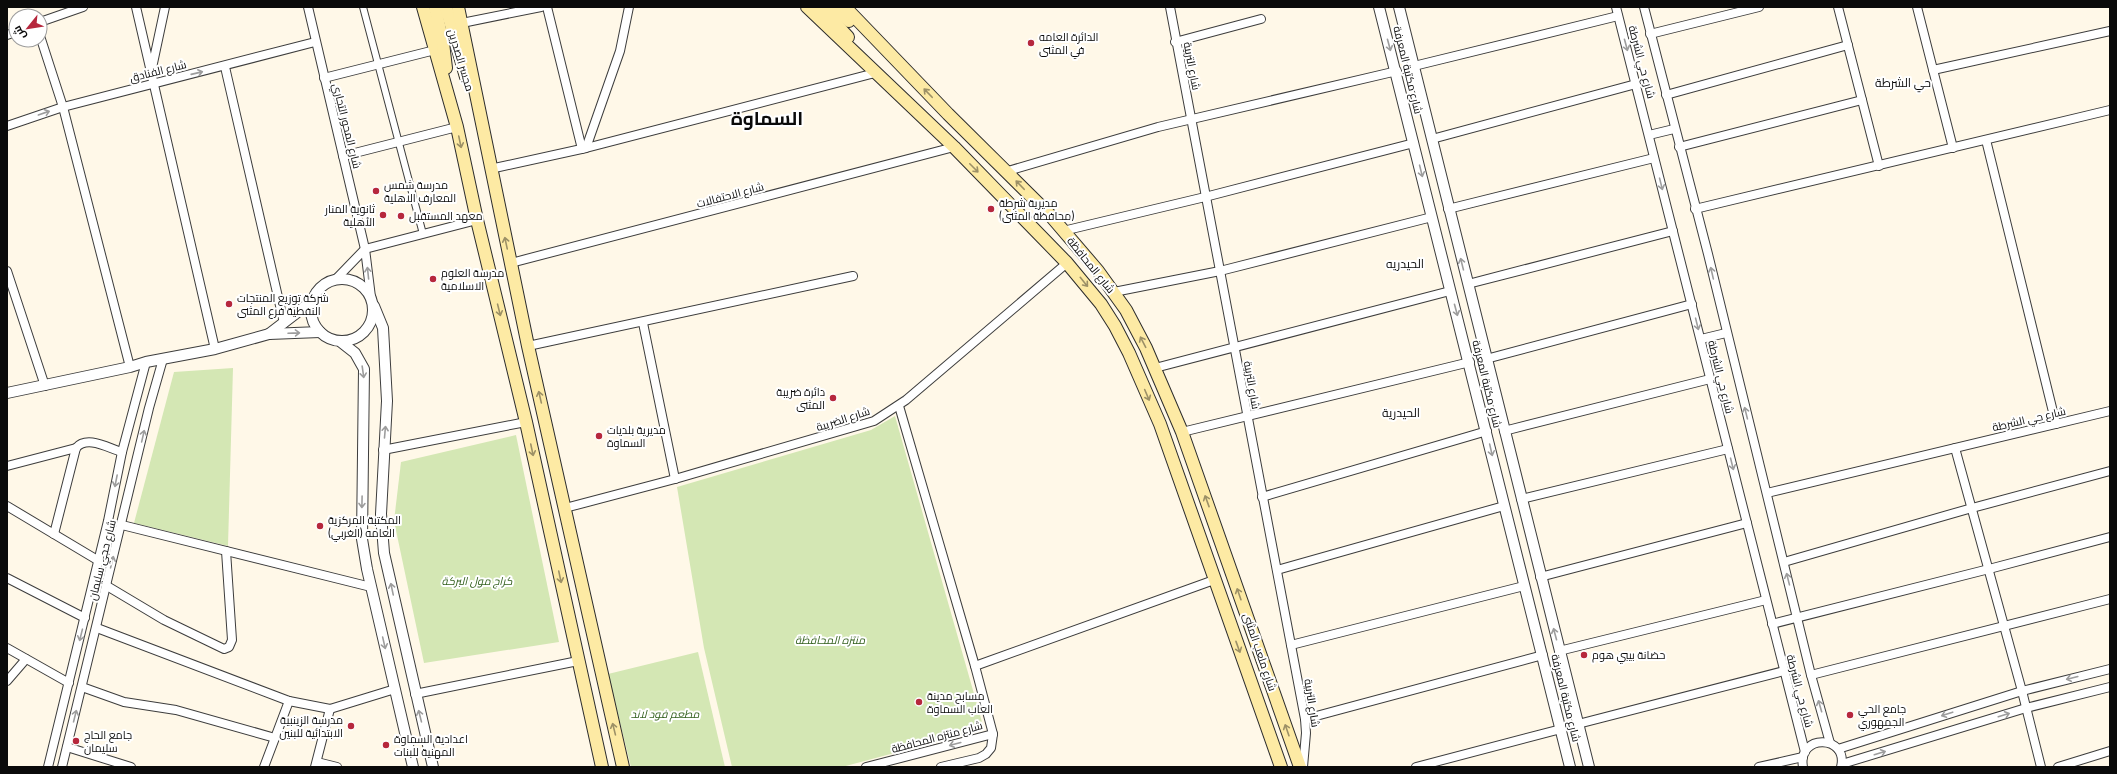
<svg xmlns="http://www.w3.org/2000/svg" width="2117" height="774" font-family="Georgia,Cairo,serif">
<rect width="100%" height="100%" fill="#fff8e8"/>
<!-- green -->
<g fill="#d4e7b4">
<polygon points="233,368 228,546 134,523 174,372"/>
<polygon points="895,416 984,729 842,767 732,767 704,648 677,487 871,430"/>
<polygon points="516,435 559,642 424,663 394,521 401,462"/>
<polygon points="698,652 725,767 631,767 608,674"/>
</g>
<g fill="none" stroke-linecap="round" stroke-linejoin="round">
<defs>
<polyline id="pedestrian" points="363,7 423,234"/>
<g id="minor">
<polyline points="136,7 215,349"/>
<polyline points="308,7 365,249 371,297"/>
<polyline points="547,7 582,149"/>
<polyline points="1170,7 1305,719 1306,733 1303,767"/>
<polyline points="1616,7 1805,752"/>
<polyline points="1644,7 1708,254 1811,675 1830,743"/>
<polyline points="1838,7 1879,166"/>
<polyline points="1917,7 1953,148"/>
<polyline points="40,22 83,7"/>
<polyline points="462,23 541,7"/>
<polyline points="1650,34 1759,7"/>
<polyline points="7,35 16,32"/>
<polyline points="40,36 63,107 130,367"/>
<polyline points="1175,42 1261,19"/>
<polyline points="1414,66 1618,16"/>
<polyline points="225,67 284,323"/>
<polyline points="152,68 165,7"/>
<polyline points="1933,70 2110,31"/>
<polyline points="324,78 435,50"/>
<polyline points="1666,95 1848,45"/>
<polyline points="7,126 63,107 315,42"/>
<polyline points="1649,135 1674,129"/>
<polyline points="1432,139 1636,84"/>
<polyline points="1986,140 2056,424"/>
<polyline points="1679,147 1862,100"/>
<polyline points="586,148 620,51 629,7"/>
<polyline points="343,156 457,127"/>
<polyline points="490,169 586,148 875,73"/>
<polyline points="1008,171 1158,127 1397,71"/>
<polyline points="1448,209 1654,158"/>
<polyline points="1695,209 2110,110"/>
<polyline points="1063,231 1205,197 1414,143"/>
<polyline points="365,249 477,220"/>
<polyline points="511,263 954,147"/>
<polyline points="7,271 45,386"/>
<polyline points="336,279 365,249"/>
<polyline points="1468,284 1673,231"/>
<polyline points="1114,292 1220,271 1432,217"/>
<polyline points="643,323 675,479"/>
<polyline points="1701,339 1726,333"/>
<polyline points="528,346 853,276"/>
<polyline points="1486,359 1692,304"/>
<polyline points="1155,368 1450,291"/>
<polyline points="899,406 975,666 993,734 991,748 986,754 979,758 941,767"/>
<polyline points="1504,431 1710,379"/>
<polyline points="1182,432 1470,362"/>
<polyline points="1955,448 2022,691 2041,767"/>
<polyline points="383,450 526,422"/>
<polyline points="7,466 76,448"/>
<polyline points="1767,493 2110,411"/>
<polyline points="1262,497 1487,431"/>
<polyline points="1521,499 1728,449"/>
<polyline points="7,506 99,561"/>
<polyline points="565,508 675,479 874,421 906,400 1067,263"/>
<polyline points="122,525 371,587"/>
<path d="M54 534 76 448C87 435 108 448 122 452"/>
<polyline points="1784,562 1972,508 2110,471"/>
<polyline points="1277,570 1504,506"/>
<polyline points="1540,577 1747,523"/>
<polyline points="7,578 85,618"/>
<polyline points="107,586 164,620 224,649 229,647 232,640 226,551"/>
<polyline points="1772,624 1989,569 2110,537"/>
<polyline points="97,628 289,701 330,709 395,689"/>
<polyline points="1291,645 1524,586"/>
<polyline points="7,648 69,683"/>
<polyline points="1559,651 1766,600"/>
<polyline points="975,666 1214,580"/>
<polyline points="1811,675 2110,599"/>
<polyline points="7,681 26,659"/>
<polyline points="82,687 124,702 176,710 275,738"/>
<polyline points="415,694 578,661"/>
<polyline points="1305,719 1543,655"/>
<polyline points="1578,724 1784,671"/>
<polyline points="67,747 131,767"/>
<polyline points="1838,749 2022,691 2110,669"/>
<polyline points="317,762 337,767"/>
<polyline points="1842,764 2026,708 2110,687"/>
<polyline points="48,767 108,521 122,452 146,362"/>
<polyline points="62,767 149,408 163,359"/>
<polyline points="264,767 289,701"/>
<polyline points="315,767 330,709"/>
<polyline points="866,767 993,734"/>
<polyline points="1416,767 1561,729"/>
<polyline points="1759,767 1803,757"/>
<path d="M1803 767C1797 733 1849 735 1841 767"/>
<polyline points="2058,767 2110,751"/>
</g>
<g id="tertiary">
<polyline points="1379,7 1570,767"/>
<polyline points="1399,7 1589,767"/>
<circle cx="342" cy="310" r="31"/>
<polyline points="374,306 383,328 387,401 381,514 384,553 433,767"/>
<polyline points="269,334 312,301"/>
<polyline points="341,342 355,353 364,369 362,539 367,569 413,767"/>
<polyline points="7,393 130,367 146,362 215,349 269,334 320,332"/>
</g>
<g id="secondary">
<polyline points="423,7 457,127 477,220 526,422 602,767"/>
<polyline points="435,7 443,43 446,68"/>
<polyline points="446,7 466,77"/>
<polyline points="458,7 528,346 623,767"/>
<polyline points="807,7 954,147 1067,263 1101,304 1115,326 1129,353 1160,424 1281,767"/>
<polyline points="820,7 848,37"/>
<polyline points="834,7 849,21"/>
<polyline points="845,7 948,114 1050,215 1098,271 1126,310 1146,348 1182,432 1300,767"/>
</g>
</defs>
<!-- pedestrian casing -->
<use href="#pedestrian" stroke="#3d3d3d" stroke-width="8"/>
<!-- minor casing -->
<use href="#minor" stroke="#3d3d3d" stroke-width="10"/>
<!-- tertiary casing -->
<use href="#tertiary" stroke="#3d3d3d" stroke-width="12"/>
<!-- secondary casing -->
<use href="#secondary" stroke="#2c2c2c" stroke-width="14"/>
<!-- pedestrian -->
<use href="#pedestrian" stroke="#fff" stroke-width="6"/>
<!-- minor -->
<use href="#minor" stroke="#fff" stroke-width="8"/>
<!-- tertiary -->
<use href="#tertiary" stroke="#fff" stroke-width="10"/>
<!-- secondary -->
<use href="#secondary" stroke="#fdeaa4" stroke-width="12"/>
</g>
<!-- one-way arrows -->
<defs><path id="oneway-shaft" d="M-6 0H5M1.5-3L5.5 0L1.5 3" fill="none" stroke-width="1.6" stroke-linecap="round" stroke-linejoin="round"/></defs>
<g stroke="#9d9d9d">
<use href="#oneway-shaft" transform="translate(1389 45) rotate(75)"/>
<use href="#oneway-shaft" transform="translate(1626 45) rotate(75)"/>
<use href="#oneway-shaft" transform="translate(197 73) rotate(-13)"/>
<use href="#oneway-shaft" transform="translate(44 113) rotate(-19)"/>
<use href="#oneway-shaft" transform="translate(1421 171) rotate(76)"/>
<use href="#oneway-shaft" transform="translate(1661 184) rotate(76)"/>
<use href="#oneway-shaft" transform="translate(1462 264) rotate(-104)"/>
<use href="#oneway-shaft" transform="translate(368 273) rotate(-96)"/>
<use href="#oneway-shaft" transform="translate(1712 273) rotate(-103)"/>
<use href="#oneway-shaft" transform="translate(1456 310) rotate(75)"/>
<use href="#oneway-shaft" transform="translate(1697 324) rotate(76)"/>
<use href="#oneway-shaft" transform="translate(294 333) rotate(-2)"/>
<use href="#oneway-shaft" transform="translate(363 372) rotate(82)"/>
<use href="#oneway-shaft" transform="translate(1746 413) rotate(-104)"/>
<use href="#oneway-shaft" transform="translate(385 432) rotate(-85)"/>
<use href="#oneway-shaft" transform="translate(143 436) rotate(-77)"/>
<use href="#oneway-shaft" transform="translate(1491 450) rotate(77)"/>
<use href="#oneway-shaft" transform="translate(1732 464) rotate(76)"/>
<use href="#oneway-shaft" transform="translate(116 481) rotate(101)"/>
<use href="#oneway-shaft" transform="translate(362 502) rotate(91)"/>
<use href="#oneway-shaft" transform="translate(112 562) rotate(-76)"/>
<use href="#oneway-shaft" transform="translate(1788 579) rotate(-104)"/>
<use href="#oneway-shaft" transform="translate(392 589) rotate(-102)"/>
<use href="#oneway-shaft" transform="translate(1555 634) rotate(-105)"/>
<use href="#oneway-shaft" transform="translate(81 635) rotate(104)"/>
<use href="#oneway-shaft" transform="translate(384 643) rotate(77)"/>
<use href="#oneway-shaft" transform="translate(2072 678) rotate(166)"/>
<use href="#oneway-shaft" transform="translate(1820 706) rotate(-106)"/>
<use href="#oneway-shaft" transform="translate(1947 714) rotate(162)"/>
<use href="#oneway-shaft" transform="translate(2004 715) rotate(-17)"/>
<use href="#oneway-shaft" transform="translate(75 716) rotate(-76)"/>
<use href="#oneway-shaft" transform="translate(420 716) rotate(-104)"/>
<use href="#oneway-shaft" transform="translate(955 744) rotate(165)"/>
<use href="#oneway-shaft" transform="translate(1880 753) rotate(-17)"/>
</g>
<g stroke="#9c9066">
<use href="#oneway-shaft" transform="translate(928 93) rotate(-134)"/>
<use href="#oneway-shaft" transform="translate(460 142) rotate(78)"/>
<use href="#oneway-shaft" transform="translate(974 168) rotate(45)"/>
<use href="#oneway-shaft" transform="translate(1020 185) rotate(-134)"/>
<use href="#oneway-shaft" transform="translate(506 243) rotate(-102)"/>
<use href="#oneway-shaft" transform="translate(1084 282) rotate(51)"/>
<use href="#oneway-shaft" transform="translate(499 310) rotate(76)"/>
<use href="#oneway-shaft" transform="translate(1143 342) rotate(-117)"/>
<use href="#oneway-shaft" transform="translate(1147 395) rotate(67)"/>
<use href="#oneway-shaft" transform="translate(540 397) rotate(-103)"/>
<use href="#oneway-shaft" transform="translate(532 450) rotate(78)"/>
<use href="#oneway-shaft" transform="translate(1207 501) rotate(-110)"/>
<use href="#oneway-shaft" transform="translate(560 577) rotate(78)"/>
<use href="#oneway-shaft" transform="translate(1239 594) rotate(-109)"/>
<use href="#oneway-shaft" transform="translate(1238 647) rotate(70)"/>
<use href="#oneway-shaft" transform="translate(614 729) rotate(-104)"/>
<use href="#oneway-shaft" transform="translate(1287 730) rotate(-109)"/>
</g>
<!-- markers -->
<g fill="#b6273d" stroke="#fff" stroke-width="1.5">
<circle cx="1031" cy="43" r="4"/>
<circle cx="376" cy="191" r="4"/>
<circle cx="991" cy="209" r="4"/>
<circle cx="383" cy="215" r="4"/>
<circle cx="401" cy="216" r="4"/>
<circle cx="433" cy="279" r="4"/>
<circle cx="229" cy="304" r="4"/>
<circle cx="833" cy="398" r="4"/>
<circle cx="599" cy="436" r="4"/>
<circle cx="320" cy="526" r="4"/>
<circle cx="1584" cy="655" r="4"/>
<circle cx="919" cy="702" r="4"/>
<circle cx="1850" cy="715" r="4"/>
<circle cx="351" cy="726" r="4"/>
<circle cx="76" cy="741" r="4"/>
<circle cx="386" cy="745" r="4"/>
</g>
<g text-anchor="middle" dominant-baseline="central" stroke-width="4" stroke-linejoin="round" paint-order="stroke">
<!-- poi labels -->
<g font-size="11" fill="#0a0a0a" stroke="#fff" text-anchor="start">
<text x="1039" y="37">الدائرة العامه<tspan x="1039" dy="13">في المثنى</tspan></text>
<text x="384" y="185">مدرسة شمس<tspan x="384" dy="13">المعارف الاهلية</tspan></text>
<text x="999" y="203">مديرية شرطة<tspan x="999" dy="13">(محافظة المثنى)</tspan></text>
<text x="375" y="209" text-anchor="end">ثانوية المنار<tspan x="375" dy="13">الأهلية</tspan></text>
<text x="409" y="216">معهد المستقبل</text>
<text x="441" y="273">مدرسة العلوم<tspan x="441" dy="13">الاسلامية</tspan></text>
<text x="237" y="298">شركة توزيع المنتجات<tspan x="237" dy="13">النفطية فرع المثنى</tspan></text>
<text x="825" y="392" text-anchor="end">دائرة ضريبة<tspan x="825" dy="13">المثنى</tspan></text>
<text x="607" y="430">مديرية بلديات<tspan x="607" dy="13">السماوة</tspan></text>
<text x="328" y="520">المكتبة المركزية<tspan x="328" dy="13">العامه (الغربي)</tspan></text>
<text x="1592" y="655">حضانة بيبي هوم</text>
<text x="927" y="696">مسابح مدينة<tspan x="927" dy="13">العاب السماوة</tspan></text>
<text x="1858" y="709">جامع الحي<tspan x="1858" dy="13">الجمهوري</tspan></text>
<text x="343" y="720" text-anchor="end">مدرسة الزينبية<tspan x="343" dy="13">الابتدائية للبنين</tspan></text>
<text x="84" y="735">جامع الحاج<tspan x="84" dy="13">سليمان</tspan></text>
<text x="394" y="739">اعدادية السماوة<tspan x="394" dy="13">المهنية للبنات</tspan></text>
</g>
<!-- street labels -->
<g font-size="11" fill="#0a0a0a" stroke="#fff">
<text transform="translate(461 60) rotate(73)">مجسر الصدرين</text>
<text transform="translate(1642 62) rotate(75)">شارع حي الشرطة</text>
<text transform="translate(1192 66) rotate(79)">شارع التربية</text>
<text transform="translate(1408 70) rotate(76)">شارع مكتبة المعرفة</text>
<text transform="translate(158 71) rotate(-14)">شارع الفنادق</text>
<text transform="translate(347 126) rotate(76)">شارع المحور التجاري</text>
<text transform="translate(730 195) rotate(-15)">شارع الاحتفالات</text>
<text transform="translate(1091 265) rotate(51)">شارع المحافظة</text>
<text transform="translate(1721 377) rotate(76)">شارع حي الشرطة</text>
<text transform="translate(1487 384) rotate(76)">شارع مكتبة المعرفة</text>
<text transform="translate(1252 385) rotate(80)">شارع التربية</text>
<text transform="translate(843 419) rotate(-18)">شارع الضريبة</text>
<text transform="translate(2029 419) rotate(-13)">شارع حي الشرطة</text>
<text transform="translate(102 560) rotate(-76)">شارع حجي سليمان</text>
<text transform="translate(1260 652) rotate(71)">شارع ملعب المثنى</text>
<text transform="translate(1800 691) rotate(75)">شارع حي الشرطة</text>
<text transform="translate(1566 698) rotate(76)">شارع مكتبة المعرفة</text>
<text transform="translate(1312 703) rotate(81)">شارع التربية</text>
<text transform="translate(937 737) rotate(-15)">شارع منتزه المحافظة</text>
</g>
<!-- park labels -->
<g font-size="11" font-style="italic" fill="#325f1d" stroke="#fff">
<text x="477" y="581">كراج مول البركة</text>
<text x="830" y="640">منتزه المحافظة</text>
<text x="665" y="714">مطعم فود لاند</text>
</g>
<!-- neighbourhood labels -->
<g font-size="12" fill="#0a0a0a" stroke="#fff">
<text x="1903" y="82">حي الشرطة</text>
<text x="1405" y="263">الحيدريه</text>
<text x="1401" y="412">الحيدرية</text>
</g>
<!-- town labels -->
<g font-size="19" font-weight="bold" fill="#0a0a0a" stroke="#fff">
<text x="767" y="118">السماوة</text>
</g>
</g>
<!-- border -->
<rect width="2117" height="774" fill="none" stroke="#0a0a0a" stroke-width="16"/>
<!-- north arrow -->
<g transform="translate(28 28) rotate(240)"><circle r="19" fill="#ffffff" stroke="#9d9d9d"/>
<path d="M0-3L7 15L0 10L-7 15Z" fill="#b6273d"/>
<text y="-6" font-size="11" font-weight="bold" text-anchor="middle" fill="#0a0a0a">ش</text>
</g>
</svg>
